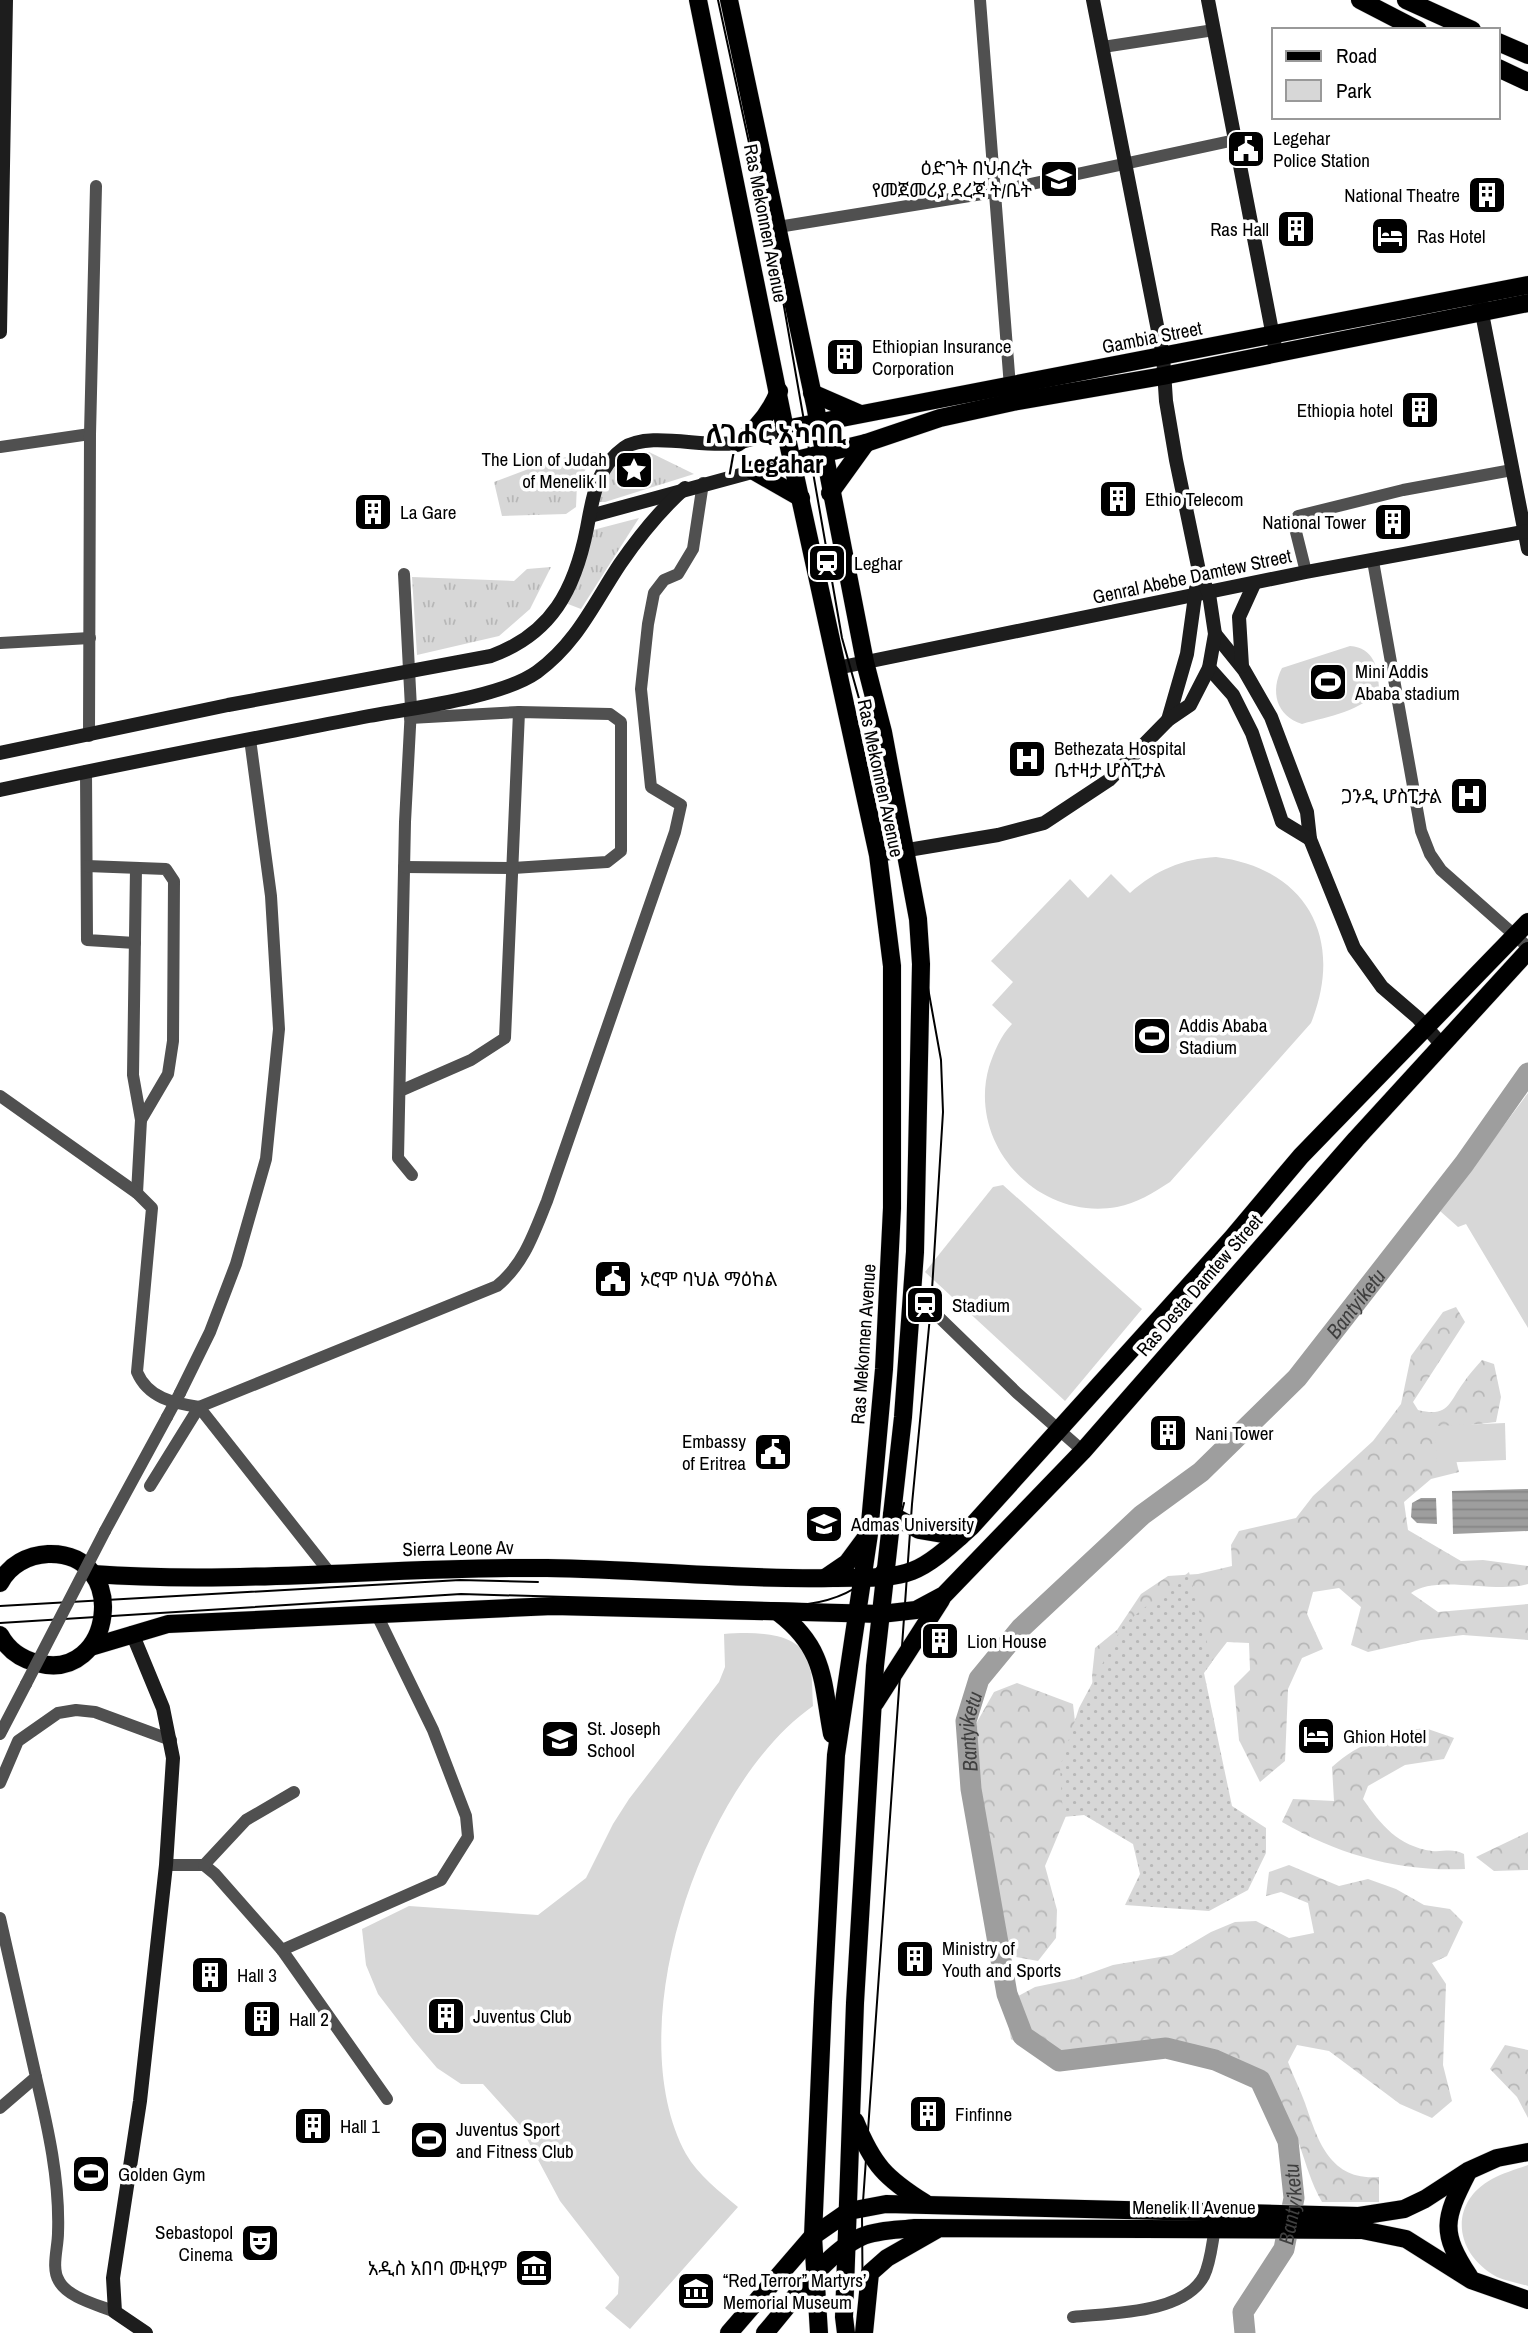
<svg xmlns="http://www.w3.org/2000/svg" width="1528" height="2333" font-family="'Archivo Narrow','Noto Sans Ethiopic',sans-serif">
<defs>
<pattern id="grass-tufts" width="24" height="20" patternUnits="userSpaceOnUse" patternTransform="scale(1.75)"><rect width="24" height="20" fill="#d7d7d7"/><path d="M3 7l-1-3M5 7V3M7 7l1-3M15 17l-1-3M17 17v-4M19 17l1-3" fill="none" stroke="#b7b7b7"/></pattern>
<pattern id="forest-crowns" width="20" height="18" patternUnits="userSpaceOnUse" patternTransform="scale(1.75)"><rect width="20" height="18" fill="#d7d7d7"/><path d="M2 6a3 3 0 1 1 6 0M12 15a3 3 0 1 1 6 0" fill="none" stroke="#b7b7b7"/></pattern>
<pattern id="garden-dots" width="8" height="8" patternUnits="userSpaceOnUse" patternTransform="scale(1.75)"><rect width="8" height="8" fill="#d7d7d7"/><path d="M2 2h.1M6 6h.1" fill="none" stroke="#b7b7b7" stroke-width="1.8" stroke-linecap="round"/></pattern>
<pattern id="water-rules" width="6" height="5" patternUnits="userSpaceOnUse" patternTransform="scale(1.75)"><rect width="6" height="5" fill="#9e9e9e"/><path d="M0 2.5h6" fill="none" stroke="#868686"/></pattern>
</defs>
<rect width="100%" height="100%" fill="#fff"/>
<!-- grass -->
<g fill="url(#grass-tufts)">
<polygon points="596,452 577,484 576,507 566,514 502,516 494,482 555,459"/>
<path d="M649 452 694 474 605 502H595C609 473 614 456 649 452Z"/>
<polygon points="639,518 581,609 568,604 593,530"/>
<polygon points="551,567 530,609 499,636 417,655 412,577 514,581 527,569"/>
</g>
<!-- forest -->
<g fill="url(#forest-crowns)">
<path d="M1456 1307 1465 1322 1413 1402 1418 1410C1449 1418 1449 1402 1464 1382 1469 1374 1476 1367 1482 1360L1494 1364 1501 1397 1496 1422 1462 1426 1455 1456 1459 1472 1431 1479 1404 1502 1408 1530 1461 1561 1483 1560 1528 1566V1584C1495 1594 1436 1574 1411 1593L1438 1612 1528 1604V1640L1463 1635 1421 1640 1368 1652 1351 1645 1361 1607 1339 1588 1313 1592 1307 1614 1323 1649 1302 1658 1288 1689 1285 1761 1260 1782 1239 1740 1234 1686 1250 1670 1249 1643 1227 1642 1190 1690 1094 1702 1092 1676 1095 1648 1117 1630 1141 1594 1168 1576 1198 1574 1232 1566 1231 1545 1239 1531 1296 1518 1313 1496 1373 1441 1401 1404 1411 1356 1443 1312Z"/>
<polygon points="1017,1683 1073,1704 1080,1766 1071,1804 1045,1866 1057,1910 1056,1938 1038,1961 1005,1955 983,1870 977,1770 977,1722 994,1692"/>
<path d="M1425 1728 1454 1738 1444 1759 1405 1765 1368 1786 1363 1799C1381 1825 1398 1846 1432 1851 1444 1852 1452 1848 1464 1854L1465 1869C1400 1872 1339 1855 1282 1822L1293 1799 1334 1801 1332 1767C1360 1742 1388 1733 1425 1728Z"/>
<polygon points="1528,1832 1528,1870 1494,1871 1476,1857"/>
<path d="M1289 1865 1339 1886 1368 1879 1396 1889 1424 1905 1450 1909 1463 1922 1447 1956 1432 1963 1446 1984 1443 2065 1452 2101 1432 2118 1400 2104 1329 2051 1297 2045 1288 2062C1293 2076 1300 2089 1305 2103 1318 2141 1330 2181 1379 2177V2202H1322C1300 2163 1303 2129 1269 2092 1200 2017 1090 2091 1011 2039L1005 2003 1035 1987 1074 1979 1113 1965 1172 1955 1211 1932 1235 1922 1256 1921 1289 1938 1314 1933 1308 1903 1281 1892 1266 1896 1269 1872Z"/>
<polygon points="1505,2045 1528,2050 1528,2118 1517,2097 1490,2069"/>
</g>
<!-- park -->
<g fill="#d7d7d7">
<path d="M1350 646C1374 648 1378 667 1379 688 1363 712 1328 716 1302 724 1276 716 1270 691 1282 668Z"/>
<path d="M1216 857C1307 868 1345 939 1311 1023L1170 1182C1153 1193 1137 1203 1117 1207 1037 1221 967 1144 989 1067 994 1052 1001 1035 1012 1024L992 1005 1013 982 991 961 1070 879 1088 898 1111 874 1130 893C1156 870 1182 859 1216 857Z"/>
<polygon points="1528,1093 1528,1328 1466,1224 1458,1227 1440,1211"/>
<polygon points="1003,1185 1142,1309 1065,1401 925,1272 993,1187"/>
<polygon points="1505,1423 1506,1460 1437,1463 1435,1426"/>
<path d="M724 1634C751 1632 801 1630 809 1663 813 1676 812 1692 813 1706 700 1785 618 2029 686 2154 698 2175 720 2192 738 2207L630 2329 605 2308 618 2294 619 2277 560 2201 519 2124 483 2084H461L437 2068 414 2041 378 1994 366 1965 362 1929 409 1906 538 1915 586 1878 613 1824 629 1799 719 1682 725 1667Z"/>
<path d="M1528 2165V2286C1518 2283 1506 2281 1497 2277 1454 2254 1448 2203 1492 2179 1503 2173 1517 2169 1528 2165Z"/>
</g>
<!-- garden -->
<polygon fill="url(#garden-dots)" points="1189,1572 1212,1662 1204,1673 1232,1806 1266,1828 1266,1853 1248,1890 1209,1911 1125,1905 1140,1874 1133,1844 1084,1815 1063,1817 1060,1767 1079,1708 1123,1625"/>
<!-- water -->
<g fill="url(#water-rules)">
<polygon points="1528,1489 1528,1531 1453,1534 1452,1491"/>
<polygon points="1421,1498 1436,1498 1437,1524 1417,1523 1411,1517 1412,1503"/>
</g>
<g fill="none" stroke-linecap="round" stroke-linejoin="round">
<!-- river -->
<path stroke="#9e9e9e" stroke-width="21" id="s1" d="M1245 2333 1243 2312 1284 2249 1294 2198 1288 2141 1260 2080 1215 2060 1166 2048 1059 2061 1023 2036 1007 1994 971 1789 966 1721 979 1679 1021 1628 1142 1515 1201 1472 1297 1378 1464 1164 1528 1073"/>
<defs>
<g id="primary">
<polyline points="698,0 785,429 878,855 892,966 892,1208 884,1369 869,1534 836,1755 823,2002 813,2236 819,2333"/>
<polyline points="729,0 815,405 865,662 883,732 918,919 921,964 915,1252 903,1417 875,1666 855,2003 844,2317 846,2333"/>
<polyline points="1360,0 1418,30"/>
<polyline points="1406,0 1472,30"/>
<polyline points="1498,42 1528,55"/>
<polyline points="1498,68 1528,82"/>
<polyline points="812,393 858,413"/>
<polyline points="785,429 1528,285"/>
<path d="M737 443C757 430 770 413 779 391"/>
<polyline points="792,461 866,443 940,418 1013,402 1163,376 1528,303"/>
<polyline points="752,470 801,498"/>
<polyline points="830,493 866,443"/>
<polyline points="892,1515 919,1530 960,1537"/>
<path d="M93 1574C244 1585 396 1566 547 1568 642 1569 737 1580 833 1578 857 1577 889 1580 912 1571 933 1563 954 1542 971 1527L1232 1238 1301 1156 1528 922"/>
<polyline points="825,1578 847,1563 867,1536"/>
<path d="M0 1583C9 1565 28 1555 48 1554 131 1551 114 1684 37 1663 21 1659 8 1650 0 1635"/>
<path d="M779 1613C826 1649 822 1682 832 1734"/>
<polyline points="91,1647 168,1624 553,1606 881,1614 916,1610 944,1595 1083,1451 1356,1139 1528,951"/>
<polyline points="875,1703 941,1600"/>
<path d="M855 2121C873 2165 885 2178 925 2203"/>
<path d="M1467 2174C1444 2219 1440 2232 1469 2276"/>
<polyline points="729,2333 813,2236 849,2211 886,2204 1359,2216 1404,2209 1425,2199 1468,2171 1497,2158 1528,2152"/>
<path d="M765 2333C790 2304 826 2253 861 2237 876 2230 899 2230 915 2228L1362 2230 1406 2239 1471 2280 1528 2300"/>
<polyline points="864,2333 870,2273 887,2258 936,2230"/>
</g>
</defs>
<!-- primary casing -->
<use href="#primary" stroke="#dbdbdb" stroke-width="19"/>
<!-- street -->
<g stroke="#505050" stroke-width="12">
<polyline points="980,0 1010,387"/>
<polyline points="1103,47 1214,30"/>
<polyline points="778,227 994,192 1235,140"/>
<polyline points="0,447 90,434"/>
<polyline points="1373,561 1421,831 1430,854 1441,870 1528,947"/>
<polyline points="1306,572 1294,524 1298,516 1403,490 1512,470"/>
<polyline points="404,574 411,708 405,822 398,1158 412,1175"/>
<polyline points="0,643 90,638"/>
<polyline points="89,736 90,434 96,186"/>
<polyline points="86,771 87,940 135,943"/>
<polyline points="87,866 166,869 174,881 173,1041 168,1074 141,1120"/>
<polyline points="404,867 513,868 607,862 621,851 621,722 610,714 519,712 410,718"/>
<polyline points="136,868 133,1075 141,1120 137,1193"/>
<polyline points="400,1091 471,1060 505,1038 519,712"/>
<path d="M0 1096 137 1193 152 1208 137 1372C148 1398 173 1403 199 1407L497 1286C524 1264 534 1233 547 1201L675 832 681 805 651 787 641 689 648 624 654 593 664 580 678 574 693 549 703 483"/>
<polyline points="912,1291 1017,1393 1083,1451"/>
<polyline points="180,1393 210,1332 236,1264 266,1159 279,1029 271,896 250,739"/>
<polyline points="150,1486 199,1407 330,1573"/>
<polyline points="105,1531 167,1417"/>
<polyline points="0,1734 26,1684"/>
<polyline points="0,1783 18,1741 58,1713 76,1710 95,1712 171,1740"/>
<polyline points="166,1865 204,1865 215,1874 282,1950 387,2099"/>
<polyline points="204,1865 246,1820 294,1792"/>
<polyline points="0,1918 36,2077 0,2108"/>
<polyline points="282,1950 441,1880 468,1837 466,1816 433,1730 376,1613"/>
<path d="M36 2077C48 2128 60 2181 58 2233 58 2248 51 2268 59 2281 68 2298 99 2305 115 2312"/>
<path d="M1073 2317C1110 2313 1184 2314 1204 2276 1211 2261 1212 2243 1215 2228"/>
</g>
<!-- secondary -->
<g stroke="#1d1d1d" stroke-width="14">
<polyline points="1208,0 1276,352"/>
<polyline points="1480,303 1528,549"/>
<polyline points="0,332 6,0"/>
<polyline points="590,516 792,461"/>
<polyline points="1215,634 1244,670 1271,717 1307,812 1310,839 1354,948 1382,987 1418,1018 1443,1046"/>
<polyline points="1242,666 1239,617 1254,584"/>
<polyline points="837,668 1306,572 1528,531"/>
<polyline points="1209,668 1233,695 1252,733 1282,822 1310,839"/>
<polyline points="1168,720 1187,654 1196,589"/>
<path d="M0 753 228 705 491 656C552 634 575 589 587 528 593 497 596 468 624 448 648 431 704 448 734 443 751 441 768 434 785 429"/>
<path d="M0 790C123 763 246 740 369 716 413 708 502 697 537 672 577 643 594 603 620 564 640 535 659 511 685 488"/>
<polyline points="878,855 998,835 1044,823 1109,780 1168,720 1190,705 1209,668 1215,634 1209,594 1199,571 1176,460 1166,401 1163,356 1093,0"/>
<polyline points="132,1633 163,1708 173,1758 166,1865 140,2101 113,2278 115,2312 146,2333"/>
</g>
<!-- primary -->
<use href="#primary" stroke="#000" stroke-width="18"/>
<!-- tram -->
<g stroke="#000" stroke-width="2">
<polyline points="718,0 782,295 842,638 906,866 941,1060 943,1112 931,1306 912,1504 862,2216 863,2333"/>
<polyline points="0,1606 460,1580 538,1582"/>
<path d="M0 1623 461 1594 808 1604C870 1595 890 1561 904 1503"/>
</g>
<!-- street-bridge -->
<g stroke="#505050" stroke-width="12">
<polyline points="167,1417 180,1393"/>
<polyline points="26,1684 105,1531"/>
</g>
</g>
<!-- icons -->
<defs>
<symbol id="civic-square" viewBox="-11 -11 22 22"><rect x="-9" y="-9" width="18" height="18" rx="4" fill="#000" stroke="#fff"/><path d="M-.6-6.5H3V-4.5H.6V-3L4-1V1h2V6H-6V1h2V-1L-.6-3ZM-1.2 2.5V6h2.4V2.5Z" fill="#fff"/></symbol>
<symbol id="school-square" viewBox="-11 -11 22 22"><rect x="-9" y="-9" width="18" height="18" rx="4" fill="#000" stroke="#fff"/><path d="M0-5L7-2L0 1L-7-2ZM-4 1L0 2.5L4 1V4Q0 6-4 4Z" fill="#fff"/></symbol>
<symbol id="building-square" viewBox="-11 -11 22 22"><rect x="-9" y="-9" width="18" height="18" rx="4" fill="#000" stroke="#fff"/><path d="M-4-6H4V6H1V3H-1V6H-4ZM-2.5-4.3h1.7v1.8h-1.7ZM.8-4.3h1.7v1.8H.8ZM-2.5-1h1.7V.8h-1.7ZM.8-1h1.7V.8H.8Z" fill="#fff"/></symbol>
<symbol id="hotel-square" viewBox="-11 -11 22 22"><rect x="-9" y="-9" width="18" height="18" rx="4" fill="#000" stroke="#fff"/><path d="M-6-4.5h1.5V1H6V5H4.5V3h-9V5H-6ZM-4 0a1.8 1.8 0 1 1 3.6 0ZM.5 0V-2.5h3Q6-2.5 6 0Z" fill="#fff"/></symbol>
<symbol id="sight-square" viewBox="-11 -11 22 22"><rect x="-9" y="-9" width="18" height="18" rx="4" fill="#000" stroke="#fff"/><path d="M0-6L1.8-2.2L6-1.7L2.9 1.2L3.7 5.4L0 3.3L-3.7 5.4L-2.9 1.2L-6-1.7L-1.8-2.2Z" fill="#fff"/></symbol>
<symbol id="station-square" viewBox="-11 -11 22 22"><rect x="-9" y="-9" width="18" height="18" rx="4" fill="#000" stroke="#fff"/><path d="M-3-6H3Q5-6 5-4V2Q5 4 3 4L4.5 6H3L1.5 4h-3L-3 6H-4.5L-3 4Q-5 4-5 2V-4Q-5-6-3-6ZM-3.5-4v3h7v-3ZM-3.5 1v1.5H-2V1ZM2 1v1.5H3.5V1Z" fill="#fff"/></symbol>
<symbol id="stadium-square" viewBox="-11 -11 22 22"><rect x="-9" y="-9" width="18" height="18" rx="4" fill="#000" stroke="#fff"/><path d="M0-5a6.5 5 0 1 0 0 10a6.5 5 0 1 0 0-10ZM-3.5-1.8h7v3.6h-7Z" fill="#fff"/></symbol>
<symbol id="hospital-square" viewBox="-11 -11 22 22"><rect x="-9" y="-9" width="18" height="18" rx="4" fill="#000" stroke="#fff"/><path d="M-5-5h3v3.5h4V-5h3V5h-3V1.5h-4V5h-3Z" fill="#fff"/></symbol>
<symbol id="university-square" viewBox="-11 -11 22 22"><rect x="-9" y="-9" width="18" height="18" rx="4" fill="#000" stroke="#fff"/><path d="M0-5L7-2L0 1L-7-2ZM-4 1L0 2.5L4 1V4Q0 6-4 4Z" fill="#fff"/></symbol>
<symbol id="theatre-square" viewBox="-11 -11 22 22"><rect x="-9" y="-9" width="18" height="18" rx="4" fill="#000" stroke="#fff"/><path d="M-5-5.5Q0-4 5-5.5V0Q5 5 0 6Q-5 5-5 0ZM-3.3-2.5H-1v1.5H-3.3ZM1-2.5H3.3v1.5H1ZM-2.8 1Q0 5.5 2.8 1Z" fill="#fff"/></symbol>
<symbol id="museum-square" viewBox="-11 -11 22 22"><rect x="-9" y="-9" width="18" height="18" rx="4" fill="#000" stroke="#fff"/><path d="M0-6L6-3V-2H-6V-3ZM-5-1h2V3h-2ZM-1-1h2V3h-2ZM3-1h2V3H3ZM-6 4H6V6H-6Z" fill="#fff"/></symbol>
</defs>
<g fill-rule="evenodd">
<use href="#civic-square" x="1224" y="127" width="44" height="44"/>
<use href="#school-square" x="1037" y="157" width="44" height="44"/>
<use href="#building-square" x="1465" y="173" width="44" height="44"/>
<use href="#building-square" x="1274" y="207" width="44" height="44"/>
<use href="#hotel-square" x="1368" y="214" width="44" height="44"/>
<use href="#building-square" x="823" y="335" width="44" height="44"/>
<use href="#building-square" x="1398" y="388" width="44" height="44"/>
<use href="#sight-square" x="612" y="448" width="44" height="44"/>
<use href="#building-square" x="1096" y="477" width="44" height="44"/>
<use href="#building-square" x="351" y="490" width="44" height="44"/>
<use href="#building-square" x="1371" y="500" width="44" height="44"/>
<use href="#station-square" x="805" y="541" width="44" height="44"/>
<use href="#stadium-square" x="1306" y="660" width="44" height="44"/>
<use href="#hospital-square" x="1005" y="737" width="44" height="44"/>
<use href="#hospital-square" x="1447" y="774" width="44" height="44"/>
<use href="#stadium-square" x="1130" y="1014" width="44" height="44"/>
<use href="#civic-square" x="591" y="1257" width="44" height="44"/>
<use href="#station-square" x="903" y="1283" width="44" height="44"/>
<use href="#building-square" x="1146" y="1411" width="44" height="44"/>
<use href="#civic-square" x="751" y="1430" width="44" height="44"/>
<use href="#university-square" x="802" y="1502" width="44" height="44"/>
<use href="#building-square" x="918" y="1619" width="44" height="44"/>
<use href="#hotel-square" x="1294" y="1714" width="44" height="44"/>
<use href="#school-square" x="538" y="1717" width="44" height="44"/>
<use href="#building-square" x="893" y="1937" width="44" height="44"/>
<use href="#building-square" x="188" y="1953" width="44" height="44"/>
<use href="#building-square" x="424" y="1994" width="44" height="44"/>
<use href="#building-square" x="240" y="1997" width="44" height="44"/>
<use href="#building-square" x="906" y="2092" width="44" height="44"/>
<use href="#building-square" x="291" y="2104" width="44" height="44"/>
<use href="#stadium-square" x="407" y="2118" width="44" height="44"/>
<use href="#stadium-square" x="69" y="2152" width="44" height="44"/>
<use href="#theatre-square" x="238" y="2221" width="44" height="44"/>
<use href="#museum-square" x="512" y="2246" width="44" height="44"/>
<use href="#museum-square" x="674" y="2269" width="44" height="44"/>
</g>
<g text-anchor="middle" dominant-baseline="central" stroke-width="7" stroke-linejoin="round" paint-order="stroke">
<!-- poi labels -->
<g font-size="19" fill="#000" stroke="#fff" text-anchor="start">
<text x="1273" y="138">Legehar<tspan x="1273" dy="22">Police Station</tspan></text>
<text x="1032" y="168" text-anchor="end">ዕድገት በህብረት<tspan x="1032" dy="22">የመጀመሪያ ደረጃ ት/ቤት</tspan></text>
<text x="1460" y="195" text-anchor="end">National Theatre</text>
<text x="1269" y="229" text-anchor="end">Ras Hall</text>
<text x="1417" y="236">Ras Hotel</text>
<text x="872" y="346">Ethiopian Insurance<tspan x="872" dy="22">Corporation</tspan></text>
<text x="1393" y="410" text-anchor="end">Ethiopia hotel</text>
<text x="607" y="459" text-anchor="end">The Lion of Judah<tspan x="607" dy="22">of Menelik II</tspan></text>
<text x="1145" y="499">Ethio Telecom</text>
<text x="400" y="512">La Gare</text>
<text x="1366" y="522" text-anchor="end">National Tower</text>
<text x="854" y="563">Leghar</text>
<text x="1355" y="671">Mini Addis<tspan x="1355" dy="22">Ababa stadium</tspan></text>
<text x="1054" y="748">Bethezata Hospital<tspan x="1054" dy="22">ቤተዛታ ሆስፒታል</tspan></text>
<text x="1442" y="796" text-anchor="end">ጋንዲ ሆስፒታል</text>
<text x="1179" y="1025">Addis Ababa<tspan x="1179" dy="22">Stadium</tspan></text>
<text x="640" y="1279">ኦሮሞ ባህል ማዕከል</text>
<text x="952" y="1305">Stadium</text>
<text x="1195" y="1433">Nani Tower</text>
<text x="746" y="1441" text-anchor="end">Embassy<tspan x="746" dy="22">of Eritrea</tspan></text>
<text x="851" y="1524">Admas University</text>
<text x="967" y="1641">Lion House</text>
<text x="587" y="1728">St. Joseph<tspan x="587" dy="22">School</tspan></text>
<text x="1343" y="1736">Ghion Hotel</text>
<text x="942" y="1948">Ministry of<tspan x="942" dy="22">Youth and Sports</tspan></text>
<text x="237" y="1975">Hall 3</text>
<text x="473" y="2016">Juventus Club</text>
<text x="289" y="2019">Hall 2</text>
<text x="955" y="2114">Finfinne</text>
<text x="340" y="2126">Hall 1</text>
<text x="456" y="2129">Juventus Sport<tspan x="456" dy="22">and Fitness Club</tspan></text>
<text x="118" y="2174">Golden Gym</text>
<text x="233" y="2232" text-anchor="end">Sebastopol<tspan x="233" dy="22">Cinema</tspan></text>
<text x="507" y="2268" text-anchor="end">አዲስ አበባ ሙዚየም</text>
<text x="723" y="2280">“Red Terror” Martyrs’<tspan x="723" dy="22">Memorial Museum</tspan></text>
</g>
<!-- street labels -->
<g font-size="19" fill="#000" stroke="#fff">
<text transform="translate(766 223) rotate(79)">Ras Mekonnen Avenue</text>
<text transform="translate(1152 337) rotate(-11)">Gambia Street</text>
<text transform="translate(1192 576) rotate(-12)">Genral Abebe Damtew Street</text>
<text transform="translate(881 778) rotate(78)">Ras Mekonnen Avenue</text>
<text transform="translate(1199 1285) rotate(-49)">Ras Desta Damtew Street</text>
<text transform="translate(863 1344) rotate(-86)">Ras Mekonnen Avenue</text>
<text transform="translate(458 1548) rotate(-1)">Sierra Leone Av</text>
<text x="1194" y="2207">Menelik II Avenue</text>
</g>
<!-- water labels -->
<g font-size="21" font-style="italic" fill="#3f3f3f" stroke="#fff">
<text stroke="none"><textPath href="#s1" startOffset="1423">Bantyiketu</textPath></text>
<text stroke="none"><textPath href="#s1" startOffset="835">Bantyiketu</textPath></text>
<text stroke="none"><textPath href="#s1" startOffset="142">Bantyiketu</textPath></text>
</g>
<!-- district labels -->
<g font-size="26" font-weight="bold" fill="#000" stroke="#fff">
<text x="776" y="433">ለገሐር አካባቢ<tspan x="776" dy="30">/ Legahar</tspan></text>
</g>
</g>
<!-- legend -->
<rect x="1272" y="28" width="228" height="91" fill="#ffffff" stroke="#999999" stroke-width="2"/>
<rect x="1286" y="51" width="35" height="10" fill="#000000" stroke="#999999" stroke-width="2"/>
<text x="1336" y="63" font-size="21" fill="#000000">Road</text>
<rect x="1286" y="80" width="35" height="21" fill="#d7d7d7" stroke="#999999" stroke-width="2"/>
<text x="1336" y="98" font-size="21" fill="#000000">Park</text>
</svg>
